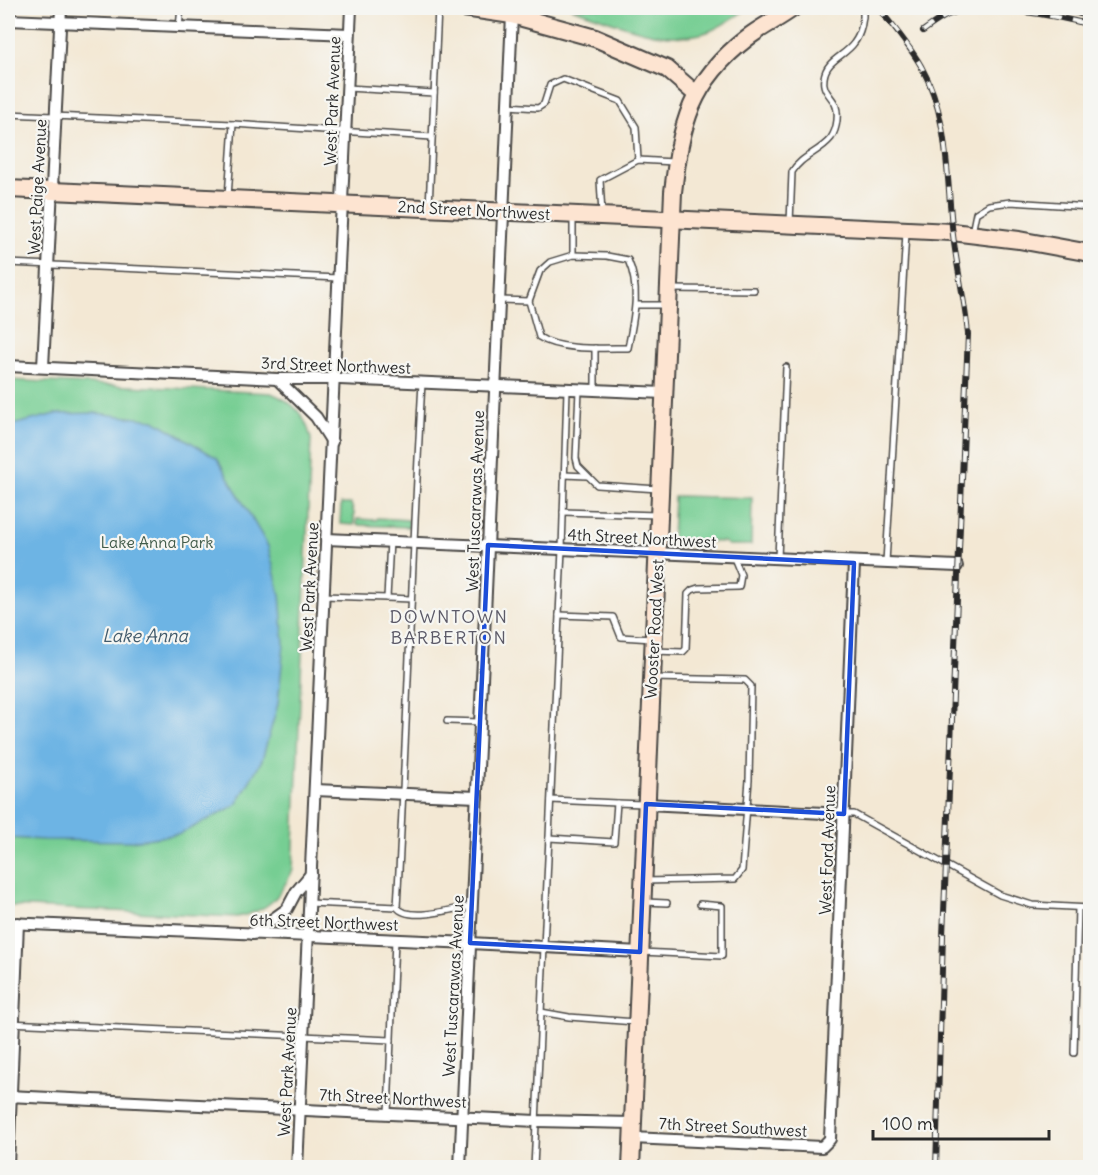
<svg xmlns="http://www.w3.org/2000/svg" width="1098" height="1175" font-family="Delius,sans-serif">
<rect width="100%" height="100%" fill="#f6f6f2"/>
<filter id="ink" filterUnits="userSpaceOnUse"><feTurbulence type="fractalNoise" baseFrequency=".0167" numOctaves="2"/><feDisplacementMap in="SourceGraphic" scale="12" xChannelSelector="R" yChannelSelector="G"/><feConvolveMatrix kernelMatrix="1 2 1 2 8 2 1 2 1" color-interpolation-filters="sRGB"/></filter>
<filter id="wash" filterUnits="userSpaceOnUse"><feTurbulence type="fractalNoise" baseFrequency=".008" numOctaves="4" result="noise"/><feDisplacementMap in="SourceGraphic" scale="24" xChannelSelector="R" yChannelSelector="G"/><feGaussianBlur stdDeviation="1.35" result="paint"/><feColorMatrix in="noise" values="0 0 0 0 0 0 0 0 0 0 0 0 0 0 0 0 0 1.4 0 .05"/><feComposite in="paint" operator="in"/></filter>
<g filter="url(#wash)">
<rect width="100%" height="100%" fill="#f3e8d4"/>
<!-- green -->
<g fill="#76ce93" stroke="#507c5f" stroke-width="1.5">
<path d="M571 8H749C737 15 723 26 710 31 667 48 613 21 571 8Z"/>
<path d="M8 380 271 393C294 402 306 416 311 439L293 870C279 898 269 911 237 917L8 906Z"/>
<polygon points="679,496 752,498 751,545 728,545 725,542 672,540 674,497"/>
<polygon points="341,504 351,504 354,513 354,525 340,524"/>
<polygon points="377,518 409,520 409,527 357,525 357,519 376,520"/>
</g>
<!-- water -->
<polygon fill="#6db4e4" stroke="#4c7088" stroke-width="1.5" points="95,413 154,420 217,458 268,546 280,594 284,644 278,704 262,760 236,805 180,834 132,841 43,840 8,838 8,426 55,414"/>
</g>
<g filter="url(#ink)">
<g fill="none" stroke-linecap="round" stroke-linejoin="round">
<defs>
<g id="lane">
<polyline points="179,27 181,8"/>
<polyline points="347,88 434,93"/>
<polyline points="508,106 538,108 544,104 550,85 563,79 620,101 636,127 638,160"/>
<polyline points="8,114 233,124 432,137"/>
<polyline points="228,197 233,124"/>
<polyline points="429,207 438,8"/>
<polyline points="602,214 600,180 638,160 674,162"/>
<polyline points="573,216 573,255"/>
<path d="M790 223 792 172C801 156 820 152 831 138 837 129 840 112 834 102 829 94 822 89 824 78 826 60 845 56 854 43 861 34 864 19 863 8"/>
<polyline points="972,233 976,213 989,205 1011,202 1090,207"/>
<path d="M573 255 607 256 628 260C641 289 634 317 628 348 602 348 560 351 539 337L529 301 540 271 550 262Z"/>
<polyline points="8,263 338,278"/>
<polyline points="670,289 754,290"/>
<polyline points="499,300 529,301"/>
<polyline points="636,305 665,305"/>
<polyline points="595,348 595,389"/>
<polyline points="579,390 576,458 578,466 597,485 658,489"/>
<polyline points="564,475 587,476"/>
<polyline points="563,512 657,515"/>
<polyline points="778,558 786,367"/>
<polyline points="886,562 906,233"/>
<polyline points="323,596 387,598 390,541"/>
<polyline points="387,598 411,599"/>
<polyline points="559,615 613,617 621,637 652,639"/>
<polyline points="654,651 683,652 686,649 688,594 692,590 698,588 739,587 741,575 734,558"/>
<polyline points="447,721 481,722"/>
<polyline points="551,800 617,803"/>
<polyline points="844,814 854,814 1000,895 1032,905 1090,908"/>
<polyline points="549,838 614,842 617,803 644,804"/>
<polyline points="645,881 735,879 742,870 749,780 751,686 745,680 653,678"/>
<polyline points="645,902 667,903"/>
<path d="M309 903 397 907C408 923 455 908 472 906"/>
<path d="M397 907C407 732 412 557 422 383"/>
<polyline points="642,952 722,956 722,906 700,904"/>
<polyline points="541,1012 569,1017 635,1022"/>
<polyline points="8,1023 391,1040"/>
<polyline points="1074,1053 1078,908"/>
<polyline points="388,1113 395,940"/>
<polyline points="534,1168 562,549 567,390"/>
</g>
<g id="street">
<polyline points="8,20 349,34"/>
<polyline points="8,366 277,379 340,379 664,393"/>
<polyline points="43,367 61,8"/>
<polyline points="277,379 316,417 332,442"/>
<polyline points="326,539 957,566"/>
<polyline points="315,790 477,797"/>
<polyline points="646,804 844,814"/>
<polyline points="8,923 470,943 640,952"/>
<polyline points="252,934 287,909 296,892 311,874"/>
<polyline points="8,1096 536,1121 633,1123"/>
<polyline points="632,1138 822,1147 830,1139 854,563"/>
<polyline points="8,1165 18,923"/>
<polyline points="297,1168 351,8"/>
<polyline points="460,1168 512,15"/>
</g>
<g id="secondary">
<polyline points="464,8 512,15 595,38 667,69 696,94"/>
<polyline points="8,189 952,232 1019,240 1090,253"/>
<path d="M631 1168 673 192C681 124 690 82 747 38 761 27 778 19 793 8"/>
</g>
</defs>
<!-- lane casing -->
<use href="#lane" stroke="#494744" stroke-width="8"/>
<!-- street casing -->
<use href="#street" stroke="#494744" stroke-width="14"/>
<!-- secondary casing -->
<use href="#secondary" stroke="#494744" stroke-width="20"/>
<!-- lane -->
<use href="#lane" stroke="#fff" stroke-width="5"/>
<!-- street -->
<use href="#street" stroke="#fff" stroke-width="10"/>
<!-- secondary -->
<use href="#secondary" stroke="#fde4d1" stroke-width="16"/>
<defs>
<g id="rail">
<path d="M878 8C893 26 909 45 921 66 950 118 946 179 953 235 957 269 965 301 968 334L943 936 936 1168"/>
<polyline points="1060,8 1090,17"/>
<path d="M923 31C934 23 943 16 956 12 990 4 1056 15 1090 25"/>
</g>
</defs>
<!-- rail casing -->
<use href="#rail" stroke="#2b2b2b" stroke-width="6"/>
<!-- rail -->
<use href="#rail" stroke="#f6f6f2" stroke-width="4" stroke-dasharray="11" stroke-linecap="butt"/>
</g>
</g>
<!-- marked area -->
<path fill="none" stroke="#1d4ed8" stroke-width="4.5" stroke-linejoin="round" d="M488 545 854 563 844 814 646 804 640 952 470 943Z"/>
<g text-anchor="middle" dominant-baseline="central" stroke-width="4.5" stroke-linejoin="round" paint-order="stroke">
<!-- street labels -->
<g font-size="16" fill="#2b2b2b" stroke="#f6f6f2">
<text transform="translate(332 101) rotate(-88)">West Park Avenue</text>
<text transform="translate(37 187) rotate(-87)">West Paige Avenue</text>
<text transform="translate(474 210) rotate(3)">2nd Street Northwest</text>
<text transform="translate(336 365) rotate(2)">3rd Street Northwest</text>
<text transform="translate(475 501) rotate(-88)">West Tuscarawas Avenue</text>
<text transform="translate(642 538) rotate(3)">4th Street Northwest</text>
<text transform="translate(309 587) rotate(-87)">West Park Avenue</text>
<text transform="translate(654 629) rotate(-87)">Wooster Road West</text>
<text transform="translate(827 850) rotate(-88)">West Ford Avenue</text>
<text transform="translate(324 922) rotate(2)">6th Street Northwest</text>
<text transform="translate(453 986) rotate(-87)">West Tuscarawas Avenue</text>
<text transform="translate(287 1072) rotate(-87)">West Park Avenue</text>
<text transform="translate(393 1098) rotate(3)">7th Street Northwest</text>
<text transform="translate(733 1127) rotate(3)">7th Street Southwest</text>
</g>
<!-- park labels -->
<g font-size="16" fill="#425c4a" stroke="#f6f6f2">
<text x="157" y="542">Lake Anna Park</text>
</g>
<!-- neighbourhood labels -->
<g font-size="18" letter-spacing="1.5" fill="#5c5a68" stroke="#f6f6f2">
<text x="449" y="616">DOWNTOWN<tspan x="449" dy="21">BARBERTON</tspan></text>
</g>
<!-- water labels -->
<g font-size="18" font-style="italic" fill="#425b6c" stroke="#f6f6f2">
<text x="145" y="635">Lake Anna</text>
</g>
</g>
<!-- margin -->
<rect width="1098" height="1175" fill="none" stroke="#f6f6f2" stroke-width="30"/>
<!-- scale -->
<path d="M873 1130v9h176v-9" fill="none" stroke="#2b2b2b" stroke-width="3"/>
<text x="882" y="1130" font-size="18" fill="#2b2b2b" stroke="#f6f6f2" stroke-width="4.5" paint-order="stroke">100 m</text>
</svg>
